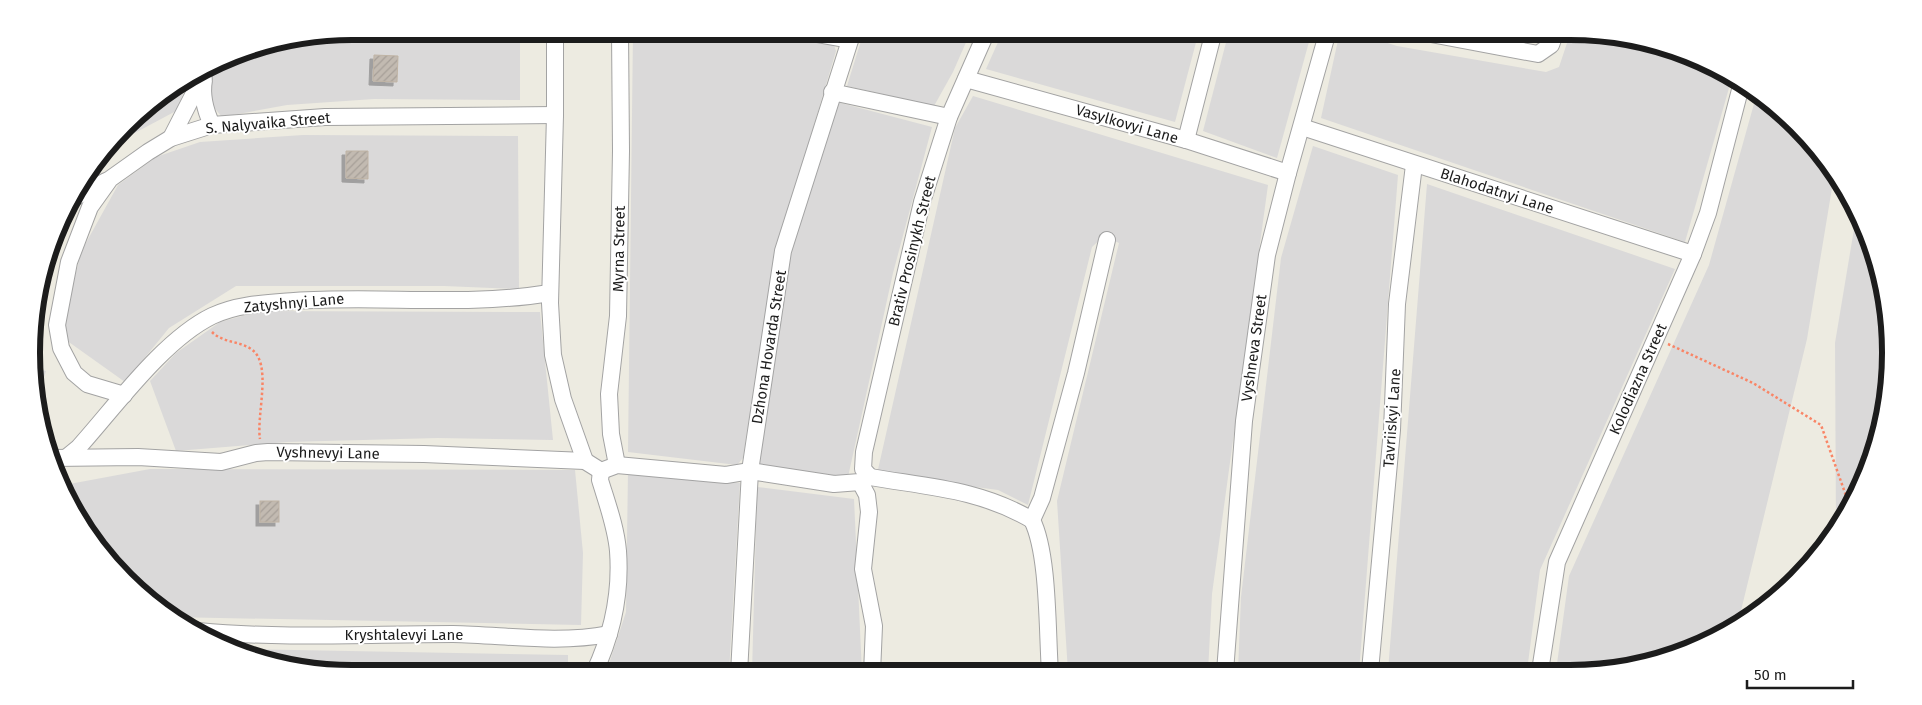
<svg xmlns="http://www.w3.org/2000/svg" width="1922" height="705" font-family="'Fira Sans',sans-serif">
<defs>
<pattern id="building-hatch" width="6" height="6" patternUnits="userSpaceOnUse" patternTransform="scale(1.25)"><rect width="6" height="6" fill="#c2bab1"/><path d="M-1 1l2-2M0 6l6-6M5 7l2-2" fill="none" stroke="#a69f98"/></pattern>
<filter id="shadow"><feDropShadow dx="-4" dy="4" stdDeviation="0" flood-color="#0004"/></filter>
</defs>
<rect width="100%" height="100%" fill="#edebe1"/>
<!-- residential -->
<g fill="#dad9d9">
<polygon points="352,31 520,31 520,100 374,99 287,105 222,117 212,105 210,79 214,66 230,56"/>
<polygon points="633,31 768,31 833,42 836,51 775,256 743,458 737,465 628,452"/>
<polygon points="864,31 971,31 953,72 934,106 847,86"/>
<polygon points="1003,31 1199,31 1175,122 986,69"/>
<polygon points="1229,31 1312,31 1277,158 1203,131"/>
<polygon points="1340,31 1350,31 1397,46 1546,72 1559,67 1571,31 1652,42 1731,81 1685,242 1321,118"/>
<polygon points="1481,31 1542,31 1538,41"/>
<polygon points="188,82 176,111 116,143 140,111"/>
<polygon points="1757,93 1765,97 1834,176 1807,339 1738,623 1711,641 1612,671 1556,671 1569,576 1709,265"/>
<polygon points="973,96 1268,185 1212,594 1208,672 1068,672 1057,501 1119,243 1104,236 1092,247 1028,505 998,490 877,474 955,128"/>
<polygon points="837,102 932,127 893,273 848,477 758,465 792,248"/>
<polygon points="303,135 518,136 519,289 444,286 236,286 169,328 125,382 66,340 66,309 82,250 118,185 156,157 200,142"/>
<polygon points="1313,146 1398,175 1359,672 1238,672 1241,597 1281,258"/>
<polygon points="1427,184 1675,269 1540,570 1527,671 1388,671"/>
<polygon points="1856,217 1888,310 1880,435 1848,513 1836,528 1835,343"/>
<polygon points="261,311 540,312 553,440 438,438 287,442 176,451 150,381 176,353 220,322"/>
<polygon points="38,369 46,371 39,393"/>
<polygon points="150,469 575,470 583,553 581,625 171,617 86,531 64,485"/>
<polygon points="628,471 740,483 729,673 606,673 626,612"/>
<polygon points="757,487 854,499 862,673 752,673"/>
<polygon points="238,649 568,655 568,664 561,673 353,674 270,663"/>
</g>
<!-- building -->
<g fill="url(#building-hatch)" stroke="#bfb3a4" filter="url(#shadow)">
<polygon points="374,55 398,56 397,82 373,81"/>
<polygon points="346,151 368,151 368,179 346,178"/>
<rect x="260" y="501" width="19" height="21"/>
</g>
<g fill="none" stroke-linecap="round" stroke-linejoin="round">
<defs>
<g id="street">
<polyline points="555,31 555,115 550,303 553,355 563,399 585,461"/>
<polyline points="800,31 850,40"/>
<polyline points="1415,31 1538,54 1551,45 1556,31"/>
<polyline points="966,79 1186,140 1288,173"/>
<path d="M204 80C201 96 205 110 212 125"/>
<polyline points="832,92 949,117"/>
<polyline points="1302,127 1693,254"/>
<polyline points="171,138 206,70"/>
<polyline points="1186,140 1214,31"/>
<polyline points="74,198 106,181"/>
<polyline points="124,395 87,384 74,373 61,348 57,325 69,262 90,207 110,179 148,152 171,138 212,125 325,117 555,115"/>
<path d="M67 457 78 448C115 407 163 340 212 316 237 304 266 303 294 301 379 295 465 307 550 293"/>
<polyline points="52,458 138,457 221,462 256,453 268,452 424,454 585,461 601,471"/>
<polyline points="617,465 611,434 609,394 618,316 621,151 620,31"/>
<path d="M601 471 617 465 726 475 750 471 834 484 860 482 870 477C928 487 979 489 1032 520"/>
<polyline points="870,477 863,469 864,452 922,202 949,117 987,31"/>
<polyline points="860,482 867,495 869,512 863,569 874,626 872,673"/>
<polyline points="1032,520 1042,498 1076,373 1107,240"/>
<path d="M1032 520C1049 554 1047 632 1050 672"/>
<path d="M198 631C283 639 368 634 453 634 505 635 557 644 609 634"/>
<polyline points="1370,671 1392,430 1397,304 1414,165"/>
<polyline points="1540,671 1557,562 1693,254 1708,213 1741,86"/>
<polyline points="1225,672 1244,421 1267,255 1288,173 1328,31"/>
<path d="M594 673C612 635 621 592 618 551 616 527 607 503 600 480L601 471"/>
<polyline points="739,673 750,471 783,251 853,31"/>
</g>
</defs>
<!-- street casing -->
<use href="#street" stroke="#a3a3a3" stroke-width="18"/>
<!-- path -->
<g stroke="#f98566" stroke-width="2.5" stroke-dasharray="2.5 2.5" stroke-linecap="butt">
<path d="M212 332C223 343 240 341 251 349 273 363 256 415 260 439"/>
<polyline points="1668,344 1753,383 1821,425 1850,507"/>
</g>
<!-- street -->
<use href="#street" stroke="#fff" stroke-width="16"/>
</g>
<g text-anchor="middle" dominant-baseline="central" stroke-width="4" stroke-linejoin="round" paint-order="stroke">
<!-- street labels -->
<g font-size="15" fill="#1c1c1c" stroke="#fff">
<text transform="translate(268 123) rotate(-5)">S. Nalyvaika Street</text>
<text transform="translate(1127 124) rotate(16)">Vasylkovyi Lane</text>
<text transform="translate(1497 191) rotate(18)">Blahodatnyi Lane</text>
<text transform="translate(619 249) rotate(-89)">Myrna Street</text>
<text transform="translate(912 251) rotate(-76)">Brativ Prosinykh Street</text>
<text transform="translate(294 303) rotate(-5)">Zatyshnyi Lane</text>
<text transform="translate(769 347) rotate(-81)">Dzhona Hovarda Street</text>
<text transform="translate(1254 348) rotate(-82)">Vyshneva Street</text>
<text transform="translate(1638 379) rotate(-66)">Kolodiazna Street</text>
<text transform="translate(1392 418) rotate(-86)">Tavriiskyi Lane</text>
<text transform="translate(328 453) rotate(1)">Vyshnevyi Lane</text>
<text x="404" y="635">Kryshtalevyi Lane</text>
</g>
</g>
<!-- crop -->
<path d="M0 0H1922V705H0ZM352 40H1570A312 312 0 0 1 1882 352V353A312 312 0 0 1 1570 665H352A312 312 0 0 1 40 353V352A312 312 0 0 1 352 40Z" fill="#fff" fill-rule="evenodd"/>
<path fill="none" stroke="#1c1c1c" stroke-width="6" d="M352 40H1570A312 312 0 0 1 1882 352V353A312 312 0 0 1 1570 665H352A312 312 0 0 1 40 353V352A312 312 0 0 1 352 40Z"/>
<!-- scale -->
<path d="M1747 680v8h106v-8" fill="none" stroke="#1c1c1c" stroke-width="2.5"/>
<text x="1754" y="680" font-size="15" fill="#1c1c1c" stroke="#ffffff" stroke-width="4" paint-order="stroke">50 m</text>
</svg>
